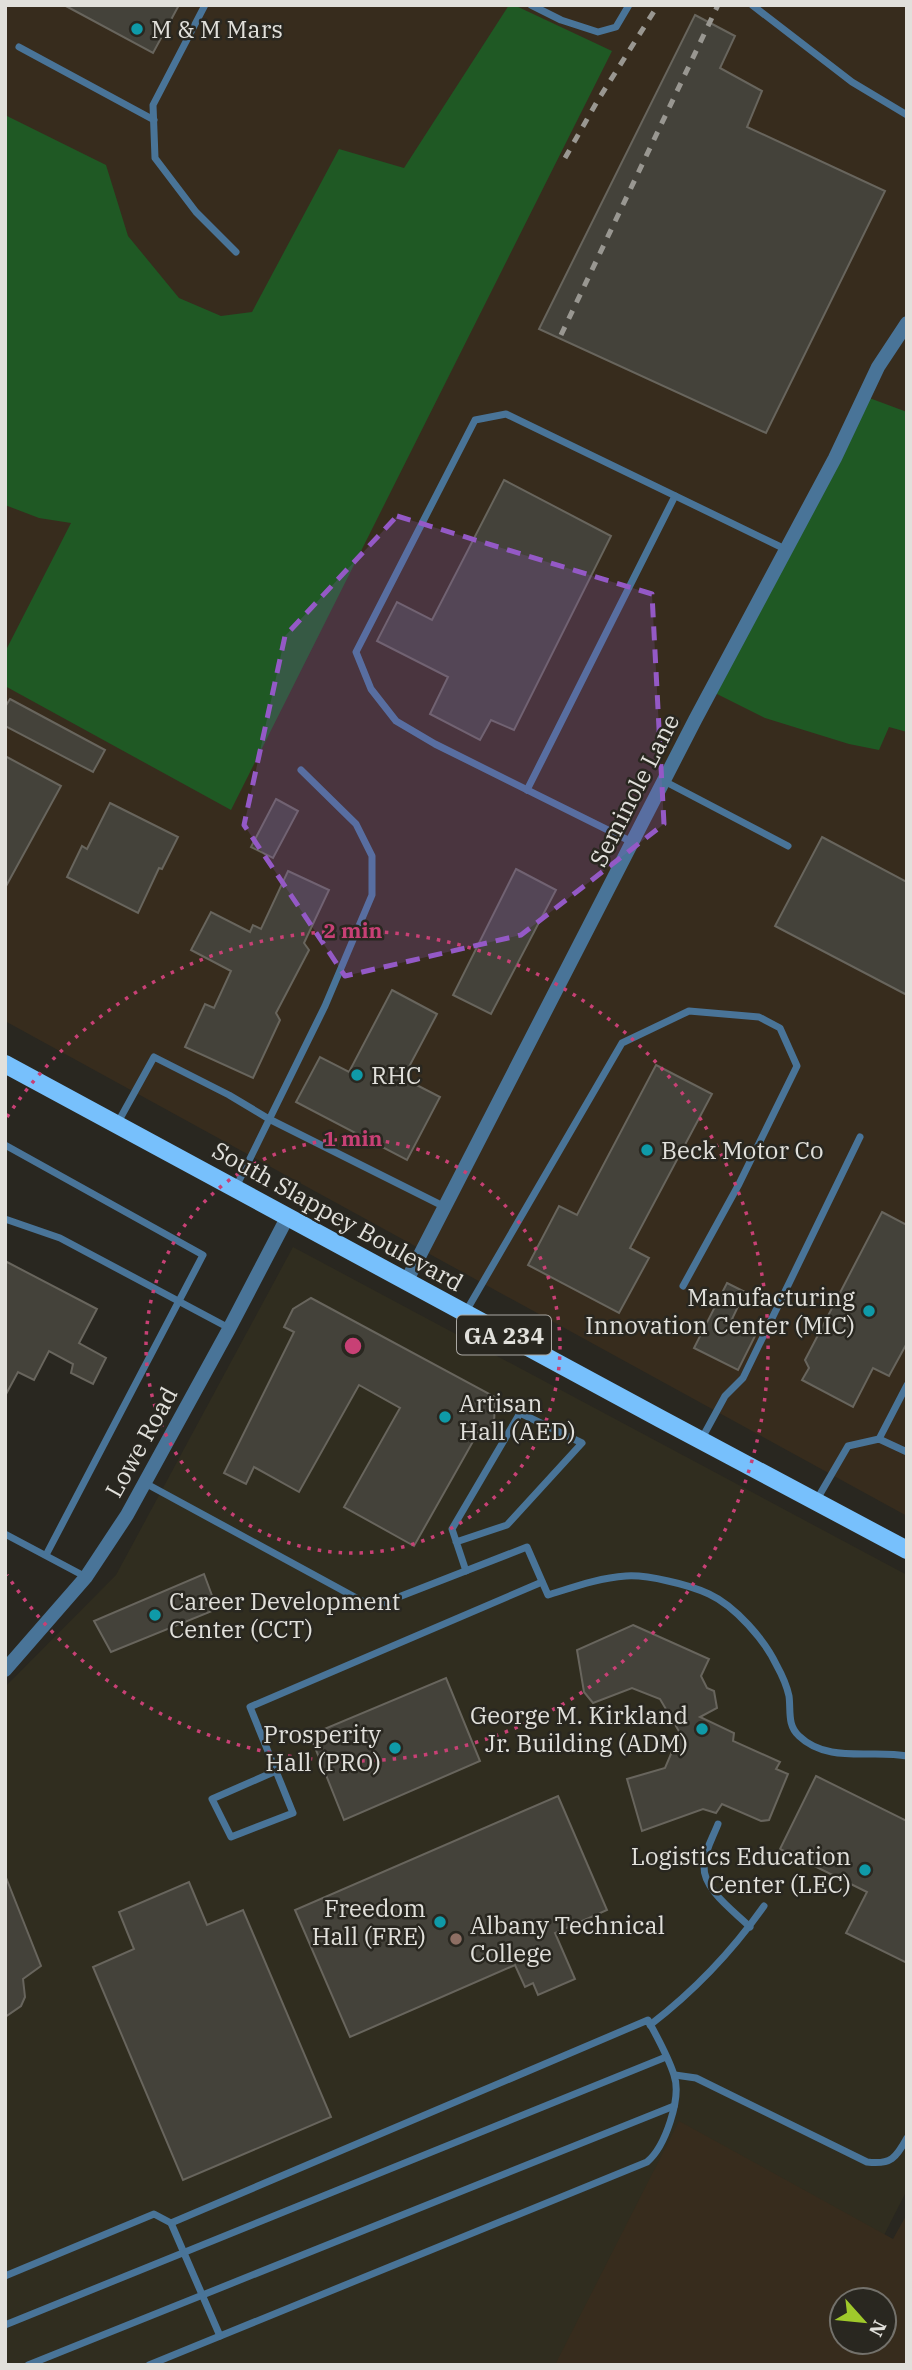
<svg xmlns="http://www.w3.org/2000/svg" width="912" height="2370" font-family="'IBM Plex Serif',serif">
<rect width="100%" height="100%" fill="#292720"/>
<!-- built -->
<polygon fill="#302d1f" points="293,1247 907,1575 907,2190 851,2300 842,2300 818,2365 5,2365 5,1687 116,1575"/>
<!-- industrial -->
<g fill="#372c1d" fill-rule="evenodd">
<polygon points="5,5 907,5 907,1516 5,1021"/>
<path d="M679 2121 893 2239 907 2214V2365H555ZM884 2300V2342H842V2300Z"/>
</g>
<!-- green -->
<g fill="#1f5924">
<polygon points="509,5 514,5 612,51 231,810 5,686 5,652 71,523 39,518 5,505 5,115 106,165 128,236 179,298 221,316 252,312 339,149 404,168"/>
<polygon points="864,396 907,412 907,732 889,727 879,750 849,744 765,718 711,691"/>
</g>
<!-- building -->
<g fill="#44423a" stroke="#68655d" stroke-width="2">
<polygon points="64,5 179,5 153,53"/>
<polygon points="695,15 735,36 720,68 762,91 747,127 885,191 766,433 539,329"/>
<polygon points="504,480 611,536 514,730 491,720 480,740 430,714 448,677 377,641 397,602 432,620"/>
<polygon points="10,699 105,750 93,772 5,726 5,707"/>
<polygon points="5,756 61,786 5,888"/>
<polygon points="276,799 298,811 273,858 251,847"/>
<polygon points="110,803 178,837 162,869 159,868 138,913 67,877 82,846 87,849"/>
<polygon points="822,837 907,882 907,995 775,926"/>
<polygon points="516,869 556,890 491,1014 453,995"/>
<polygon points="288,871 329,890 304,943 309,950 276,1013 280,1020 253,1078 185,1047 205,1004 214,1008 231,971 191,950 211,912 250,932 253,925 261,929"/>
<polygon points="392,990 437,1014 403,1078 440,1097 407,1160 296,1102 320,1057 349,1072"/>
<polygon points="656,1065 712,1094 630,1248 649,1258 619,1313 528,1265 559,1206 577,1215"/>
<polygon points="882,1212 907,1225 907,1343 889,1376 873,1368 853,1407 802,1380 809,1368 805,1360"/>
<polygon points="5,1261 97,1309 79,1343 106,1358 93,1384 71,1373 73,1364 49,1351 34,1380 18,1372 5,1396"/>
<polygon points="727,1283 745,1292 732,1319 757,1332 738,1370 694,1348"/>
<polygon points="311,1298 495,1397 494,1426 490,1434 480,1429 414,1546 344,1507 400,1408 359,1385 299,1492 254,1467 246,1484 224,1473 294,1332 284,1327 293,1309"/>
<polygon points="204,1574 217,1609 111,1652 94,1621"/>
<polygon points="633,1625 709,1659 701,1676 707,1688 714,1691 717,1708 700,1717 734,1733 733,1741 780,1762 776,1769 788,1774 769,1820 761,1821 722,1804 716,1813 703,1809 642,1831 627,1779 665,1768 680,1733 660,1699 632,1688 593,1703 584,1692 577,1650"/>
<polygon points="446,1678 480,1761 344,1820 310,1735"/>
<polygon points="816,1776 907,1821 907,1963 846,1933 867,1892 780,1849"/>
<polygon points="558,1796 607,1910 555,1933 575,1979 538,1995 533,1983 525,1987 515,1965 350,2037 295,1910"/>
<polygon points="5,1875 41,1966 23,1979 25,1997 21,2006 5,2017"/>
<polygon points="189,1882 207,1925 243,1910 331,2117 183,2180 93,1967 134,1949 119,1912"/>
</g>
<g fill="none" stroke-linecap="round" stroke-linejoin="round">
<!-- service -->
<g stroke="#497498" stroke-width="7">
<polyline points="205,5 153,105 155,158 196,212 236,252"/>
<polyline points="531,5 561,20 598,32 616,27 629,5"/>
<polyline points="752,5 852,82 907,115"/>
<polyline points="19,47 154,120"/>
<polyline points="664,781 788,846"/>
<polyline points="527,790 675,496"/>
<polyline points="632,842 435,744 396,721 371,689 356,652 475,420 506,414 785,549"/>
<polyline points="117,1124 154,1057 229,1095 269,1119 445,1207"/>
<polyline points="5,1145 203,1255 46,1555"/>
<polyline points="236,1187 325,1006 372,895 372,856 356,824 301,770"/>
<polyline points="5,1219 60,1238 229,1328"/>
<polyline points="465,1313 622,1043 689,1011 759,1017 780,1028 797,1066 739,1184 683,1286"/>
<polyline points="879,1439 907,1385"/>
<polyline points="701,1440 725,1396 743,1378 860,1137"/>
<path d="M145 1483 373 1607 527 1547 548 1595C574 1587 598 1578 626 1576 639 1575 655 1578 668 1581 682 1584 696 1588 709 1594 735 1606 765 1640 777 1666 782 1675 787 1687 789 1696 791 1711 787 1725 799 1736 828 1764 872 1749 907 1756"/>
<polyline points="816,1501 848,1446 879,1439 907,1452"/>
<polyline points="5,1534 86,1577"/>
<polyline points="456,1542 507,1525 582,1443 520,1413 452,1529 466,1571"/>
<polyline points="276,1771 212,1799 231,1837 293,1813 250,1707 542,1582"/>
<path d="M718 1824C713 1837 704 1852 704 1866 703 1890 734 1911 750 1927"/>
<path d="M650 2025C693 1992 733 1950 764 1906"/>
<path d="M675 2075 696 2078 867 2162C891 2165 896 2158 907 2138"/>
<polyline points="5,2276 154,2214 171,2223 220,2336"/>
<polyline points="5,2325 666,2057"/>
<polyline points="28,2365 674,2106"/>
<path d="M149 2365 647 2162C665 2147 682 2098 674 2075 668 2056 657 2037 648 2020L171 2223"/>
</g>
<!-- minor -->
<g stroke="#497498" stroke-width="14">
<polyline points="406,1282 695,720 835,458 878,367 907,323"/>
<polyline points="5,1670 86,1577 127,1515 229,1329 288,1216"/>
</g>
<!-- primary -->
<polyline stroke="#77c0fc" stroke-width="18" points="5,1064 661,1419 907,1550"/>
<!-- rail -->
<g stroke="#999791" stroke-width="5" stroke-dasharray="9 9" stroke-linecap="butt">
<polyline points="565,158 598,100 658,5"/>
<polyline points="561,335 718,5"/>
</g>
</g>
<!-- marked area -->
<path fill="#9459c6" fill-opacity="0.2" stroke="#9459c6" stroke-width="5" stroke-dasharray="14 9" stroke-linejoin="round" d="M397 516 652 594 664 824 521 935 345 976 244 825 285 636Z"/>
<!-- distance rings -->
<g fill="none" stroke="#c84075" stroke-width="3.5" stroke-dasharray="3.5 7">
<circle cx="353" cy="1346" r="207"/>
<path d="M7 1117A415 415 0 1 1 7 1575"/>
</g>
<!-- markers -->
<g fill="#0f9aa8" stroke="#292720" stroke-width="2.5">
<circle cx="137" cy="29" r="7"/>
<circle cx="357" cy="1075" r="7"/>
<circle cx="647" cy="1150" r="7"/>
<circle cx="869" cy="1311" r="7"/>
<circle cx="445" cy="1417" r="7"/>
<circle cx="155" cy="1615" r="7"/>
<circle cx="702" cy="1729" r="7"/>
<circle cx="395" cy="1748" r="7"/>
<circle cx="865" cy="1870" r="7"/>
<circle cx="440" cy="1922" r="7"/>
</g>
<circle fill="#8d6e63" stroke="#292720" stroke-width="2.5" cx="456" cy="1939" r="7"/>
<g text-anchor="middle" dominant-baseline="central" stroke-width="5" stroke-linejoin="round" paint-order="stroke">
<!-- shield labels -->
<rect fill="#292720" stroke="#aaa8a3" stroke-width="2" x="457" y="1315.5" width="94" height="39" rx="5"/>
<g font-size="23" font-weight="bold" fill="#e1e0db">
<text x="504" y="1335">GA 234</text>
</g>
<!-- poi labels -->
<g font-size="24" fill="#e1e0db" stroke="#292720" text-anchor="start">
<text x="151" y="29">M &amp; M Mars</text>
<text x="371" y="1075">RHC</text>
<text x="661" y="1150">Beck Motor Co</text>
<text x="855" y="1297" text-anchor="end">Manufacturing<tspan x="855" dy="28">Innovation Center (MIC)</tspan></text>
<text x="459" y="1403">Artisan<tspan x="459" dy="28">Hall (AED)</tspan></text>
<text x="169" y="1601">Career Development<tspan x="169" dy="28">Center (CCT)</tspan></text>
<text x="688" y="1715" text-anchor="end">George M. Kirkland<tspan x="688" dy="28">Jr. Building (ADM)</tspan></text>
<text x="381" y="1734" text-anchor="end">Prosperity<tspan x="381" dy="28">Hall (PRO)</tspan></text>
<text x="851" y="1856" text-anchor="end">Logistics Education<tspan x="851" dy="28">Center (LEC)</tspan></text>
<text x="426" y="1908" text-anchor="end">Freedom<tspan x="426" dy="28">Hall (FRE)</tspan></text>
<text x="470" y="1925">Albany Technical<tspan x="470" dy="28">College</tspan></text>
</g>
<!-- street labels -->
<g font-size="24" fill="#e1e0db" stroke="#292720">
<text transform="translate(634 790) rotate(-63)">Seminole Lane</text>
<text transform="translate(338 1216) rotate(29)">South Slappey Boulevard</text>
<text transform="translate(141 1442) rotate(-61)">Lowe Road</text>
</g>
</g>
<circle cx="353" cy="1346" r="10" fill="#c84075" stroke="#292720" stroke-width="3.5"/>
<g font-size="21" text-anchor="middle" font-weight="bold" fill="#c84075" stroke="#292720" stroke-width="5" stroke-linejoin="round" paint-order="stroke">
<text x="353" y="938">2 min</text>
<text x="353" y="1146">1 min</text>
</g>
<!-- border -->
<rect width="912" height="2370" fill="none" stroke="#e1e0db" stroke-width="14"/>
<!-- north arrow -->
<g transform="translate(863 2321) rotate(117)"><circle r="33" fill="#292720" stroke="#73716b" stroke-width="2"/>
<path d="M0-5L12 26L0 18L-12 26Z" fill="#a0c92b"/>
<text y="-10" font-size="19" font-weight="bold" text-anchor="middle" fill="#e1e0db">N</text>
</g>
</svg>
